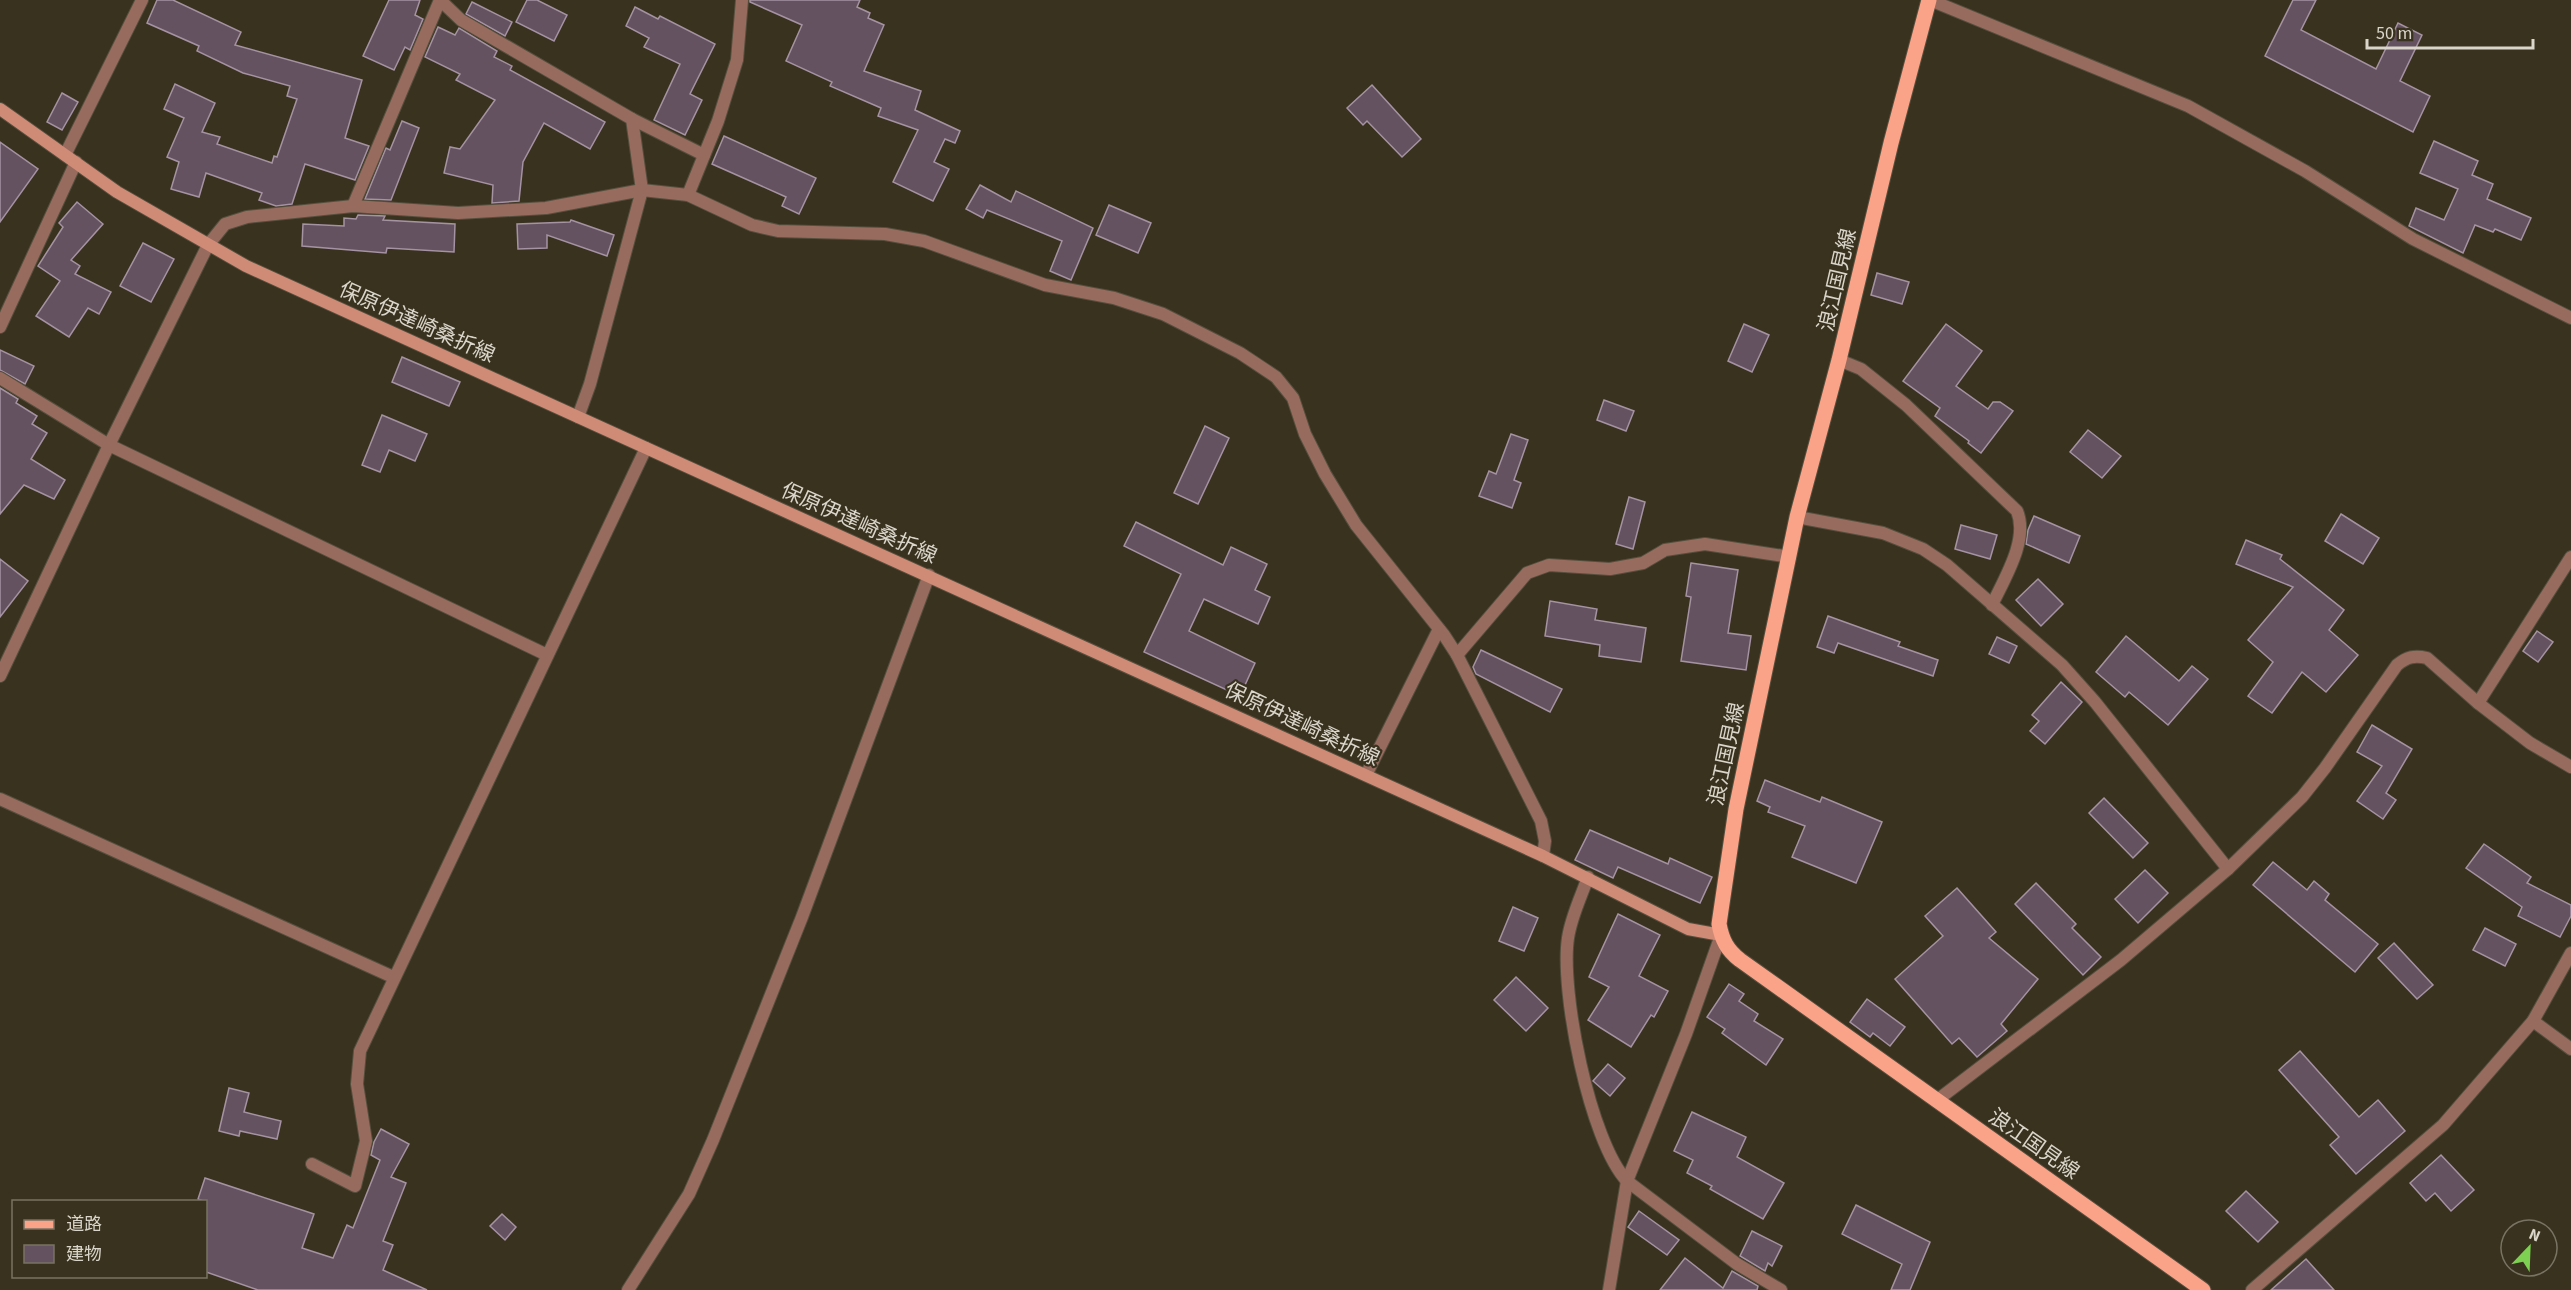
<svg xmlns="http://www.w3.org/2000/svg" width="2571" height="1290" font-family="'Source Sans 3','Noto Sans JP',sans-serif">
<rect width="100%" height="100%" fill="#39321f"/>
<!-- building -->
<g fill="#645261" stroke="#a592a2" stroke-width="1.5">
<polygon points="157,0 173,0 241,32 235,45 362,80 345,138 369,146 355,180 305,164 292,204 276,206 259,200 262,193 206,173 199,197 171,189 179,162 167,157 184,118 164,109 175,84 215,103 202,132 220,137 217,144 272,163 274,156 277,157 297,99 287,96 290,86 243,73 197,51 199,46 147,23"/>
<polygon points="389,0 420,0 415,15 423,19 410,50 405,47 394,70 363,56"/>
<polygon points="527,0 537,0 567,15 554,41 516,22"/>
<polygon points="750,0 860,0 857,7 870,13 868,18 884,25 864,71 921,91 915,110 960,131 955,143 945,139 934,162 949,169 933,201 893,182 918,130 878,116 881,108 830,86 832,82 786,61 802,25 750,2"/>
<polygon points="2293,0 2316,0 2301,30 2376,69 2398,23 2422,35 2400,81 2430,96 2413,132 2265,56"/>
<polygon points="472,2 512,22 505,36 466,14"/>
<polygon points="635,7 658,19 660,16 715,44 690,94 702,100 685,135 654,120 680,64 644,47 649,38 626,26"/>
<polygon points="438,27 455,35 459,28 497,51 494,57 512,66 510,70 605,122 590,149 544,123 523,162 519,201 492,203 493,185 444,173 450,147 460,149 495,100 456,80 460,74 425,57"/>
<polygon points="1372,85 1421,139 1402,157 1367,121 1363,125 1347,108"/>
<polygon points="62,93 78,102 62,130 47,122"/>
<polygon points="402,121 419,128 391,200 365,199 386,148 390,150"/>
<polygon points="724,136 816,178 799,214 782,206 786,197 712,164"/>
<polygon points="2434,141 2478,161 2472,175 2493,184 2487,199 2531,218 2521,240 2495,229 2493,232 2475,225 2463,253 2409,226 2416,208 2444,220 2458,189 2420,173"/>
<polygon points="0,142 38,169 0,222"/>
<polygon points="980,185 1011,202 1016,191 1093,228 1071,280 1050,271 1062,241 987,210 983,218 966,209"/>
<polygon points="77,202 103,224 71,260 80,266 75,274 111,292 99,314 88,308 69,337 36,316 60,281 38,266 63,227 59,223"/>
<polygon points="1109,205 1151,223 1138,253 1096,235"/>
<polygon points="358,215 385,216 383,220 455,224 454,252 387,248 386,253 302,246 303,224 344,226 344,218 356,219"/>
<polygon points="571,220 614,235 607,256 547,235 547,248 518,249 517,224 570,222"/>
<polygon points="143,243 174,259 151,302 120,286"/>
<polygon points="1877,273 1909,282 1902,304 1871,295"/>
<polygon points="1744,324 1769,335 1752,372 1728,361"/>
<polygon points="1946,324 1982,351 1956,386 1988,409 1993,402 2000,402 2013,411 1981,453 1968,443 1969,441 1935,416 1940,408 1903,381"/>
<polygon points="0,350 34,366 25,384 0,370"/>
<polygon points="402,357 460,382 449,406 392,382"/>
<polygon points="0,388 18,399 16,403 37,416 32,424 47,433 31,459 65,480 54,499 24,485 0,514"/>
<polygon points="1604,400 1634,411 1626,431 1597,420"/>
<polygon points="382,415 427,434 415,461 389,450 380,472 362,465"/>
<polygon points="1205,426 1229,438 1198,504 1174,493"/>
<polygon points="2088,430 2121,456 2102,478 2070,452"/>
<polygon points="1511,434 1528,440 1514,480 1521,483 1512,508 1479,496 1489,471 1496,474"/>
<polygon points="1629,497 1645,502 1633,549 1616,544"/>
<polygon points="2341,514 2379,538 2363,564 2325,541"/>
<polygon points="2034,516 2080,536 2069,563 2026,544 2028,530"/>
<polygon points="1136,522 1223,565 1231,547 1267,564 1255,590 1270,597 1258,624 1204,599 1189,631 1255,663 1240,696 1144,652 1181,574 1124,546"/>
<polygon points="1961,525 1997,535 1990,559 1955,549"/>
<polygon points="2246,540 2282,555 2280,559 2344,610 2329,630 2358,655 2326,692 2302,672 2272,713 2248,696 2273,662 2248,640 2293,587 2236,564"/>
<polygon points="0,559 28,581 0,617"/>
<polygon points="1691,563 1738,570 1728,633 1751,636 1746,670 1681,661 1691,597 1686,596"/>
<polygon points="2038,579 2063,604 2041,626 2016,600"/>
<polygon points="1550,601 1597,609 1595,620 1646,628 1641,662 1599,656 1600,645 1545,636"/>
<polygon points="1828,616 1900,642 1898,646 1938,660 1933,676 1838,643 1834,653 1817,647"/>
<polygon points="2537,631 2553,642 2538,662 2523,651"/>
<polygon points="2126,636 2179,681 2192,666 2208,679 2168,725 2129,692 2125,697 2096,672"/>
<polygon points="1997,637 2017,646 2009,663 1989,654"/>
<polygon points="1481,650 1562,689 1550,712 1476,674 1473,667"/>
<polygon points="2061,682 2082,702 2045,744 2030,731 2039,721 2032,715"/>
<polygon points="2372,725 2412,749 2386,793 2396,800 2383,819 2357,801 2382,766 2357,752"/>
<polygon points="1765,780 1820,802 1822,797 1882,822 1856,883 1792,857 1805,826 1768,812 1770,807 1757,801"/>
<polygon points="2104,798 2148,843 2133,858 2089,813"/>
<polygon points="1590,830 1668,864 1670,858 1712,877 1700,903 1618,867 1613,878 1575,860"/>
<polygon points="2484,844 2531,877 2527,883 2571,905 2571,916 2560,937 2518,916 2522,907 2466,868"/>
<polygon points="2273,862 2307,890 2314,881 2329,894 2325,900 2378,944 2355,972 2253,885"/>
<polygon points="2145,870 2168,893 2138,923 2115,899"/>
<polygon points="2036,883 2076,924 2072,928 2101,957 2083,975 2015,904"/>
<polygon points="1957,888 1996,932 1989,938 2038,979 2001,1024 2007,1031 1977,1057 1959,1038 1952,1044 1895,979 1943,936 1925,916"/>
<polygon points="1513,907 1538,918 1524,951 1499,941"/>
<polygon points="1618,914 1660,935 1639,976 1668,991 1654,1017 1651,1015 1631,1047 1588,1020 1609,987 1589,977"/>
<polygon points="2485,928 2516,944 2505,966 2473,950"/>
<polygon points="2394,943 2433,985 2417,999 2378,958"/>
<polygon points="1516,977 1548,1008 1526,1031 1494,1000"/>
<polygon points="1729,984 1744,994 1739,1001 1758,1014 1754,1021 1783,1039 1766,1065 1722,1033 1725,1029 1707,1017"/>
<polygon points="1867,999 1905,1027 1890,1046 1873,1033 1870,1037 1850,1022"/>
<polygon points="2300,1051 2359,1117 2378,1100 2405,1131 2356,1174 2330,1145 2339,1137 2279,1070"/>
<polygon points="1608,1064 1625,1078 1610,1096 1593,1081"/>
<polygon points="229,1088 249,1093 244,1112 281,1121 277,1139 240,1131 239,1136 219,1131"/>
<polygon points="1692,1112 1746,1137 1737,1157 1784,1183 1763,1219 1710,1189 1712,1186 1687,1173 1693,1160 1674,1151"/>
<polygon points="381,1129 409,1144 391,1177 406,1183 383,1241 393,1245 383,1270 427,1290 258,1290 206,1272 206,1202 198,1199 205,1178 314,1214 302,1248 333,1258 347,1225 353,1228 380,1160 371,1155 374,1142"/>
<polygon points="2441,1155 2474,1190 2451,1211 2435,1193 2426,1201 2410,1183"/>
<polygon points="2246,1191 2278,1222 2258,1242 2226,1211"/>
<polygon points="1856,1205 1930,1242 1910,1290 1891,1290 1902,1264 1842,1234"/>
<polygon points="1639,1211 1679,1240 1667,1255 1628,1227"/>
<polygon points="502,1214 516,1227 505,1240 490,1226"/>
<polygon points="1752,1231 1782,1246 1772,1266 1768,1263 1765,1271 1740,1256"/>
<polygon points="1685,1258 1723,1288 1732,1271 1758,1286 1757,1290 1660,1290"/>
<polygon points="2306,1259 2334,1290 2271,1290"/>
</g>
<g fill="none" stroke-linecap="round" stroke-linejoin="round">
<defs>
<g id="minor">
<polyline points="440,0 461,20 632,119 642,190 590,384 578,417"/>
<polyline points="1930,0 2188,106 2305,171 2413,239 2571,318"/>
<polyline points="632,119 704,155"/>
<polyline points="65,155 142,0"/>
<polyline points="688,195 718,121 737,60 742,0"/>
<polyline points="353,206 440,0"/>
<polyline points="0,327 76,162"/>
<path d="M1839 360 1861 369 1906 405 2017 511C2029 540 2004 579 1992 605"/>
<polyline points="0,378 109,445 547,655"/>
<polyline points="1797,517 1883,533 1923,549 1947,565 2062,665 2095,702 2228,869"/>
<polyline points="1457,655 1527,573 1549,565 1610,569 1643,563 1665,550 1705,544 1790,557"/>
<polyline points="0,676 109,445 208,245 225,224 247,217 353,206 458,213 546,208 642,190 688,195 752,225 778,231 885,234 924,241 1045,285 1114,298 1163,314 1240,353 1276,377 1293,398 1305,434 1325,474 1356,525 1444,635 1457,655 1541,821 1545,841 1543,856"/>
<polyline points="2478,703 2571,557"/>
<polyline points="1366,775 1439,629"/>
<polyline points="0,799 393,977"/>
<path d="M1588 877C1581 897 1571 917 1568 938 1560 991 1590 1142 1627 1181L1737 1264 1781 1290"/>
<polyline points="2533,1021 2571,1049"/>
<path d="M1936 1101 2121 960 2228 869 2302 797 2325 768 2397 665C2407 657 2414 655 2427 658L2478 703 2530 743 2571 767"/>
<polyline points="312,1164 355,1186 366,1141 357,1084 360,1051 646,448"/>
<polyline points="628,1290 689,1194 713,1140 802,917 929,575"/>
<polyline points="1609,1290 1627,1181 1686,1034 1721,935"/>
<polyline points="2252,1290 2443,1125 2533,1021 2571,953"/>
</g>
<polyline id="secondary" points="0,109 117,192 246,266 1543,856 1688,929 1721,935"/>
<path id="primary" d="M1929 0 1891 143 1839 360 1797 517 1736 809 1719 924C1722 940 1727 950 1740 960L2203 1290"/>
</defs>
<!-- minor casing -->
<use href="#minor" stroke="#564f3e" stroke-width="14"/>
<!-- secondary casing -->
<use href="#secondary" stroke="#564f3e" stroke-width="14"/>
<!-- primary casing -->
<use href="#primary" stroke="#564f3e" stroke-width="17"/>
<!-- minor -->
<use href="#minor" stroke="#976c5f" stroke-width="12"/>
<!-- secondary -->
<use href="#secondary" stroke="#d08b77" stroke-width="12"/>
<!-- primary -->
<use href="#primary" stroke="#fba388" stroke-width="15"/>
</g>
<g text-anchor="middle" dominant-baseline="central" stroke-width="4.5" stroke-linejoin="round" paint-order="stroke">
<!-- street labels -->
<g font-size="21" fill="#d9d5ca" stroke="#39321f">
<text transform="translate(1837 280) rotate(-77)">浪江国見線</text>
<text transform="translate(417 322) rotate(24)">保原伊達崎桑折線</text>
<text transform="translate(859 523) rotate(24)">保原伊達崎桑折線</text>
<text transform="translate(1302 724) rotate(25)">保原伊達崎桑折線</text>
<text transform="translate(1726 754) rotate(-78)">浪江国見線</text>
<text transform="translate(2034 1144) rotate(35)">浪江国見線</text>
</g>
</g>
<!-- legend -->
<rect x="12" y="1200" width="195" height="78" fill="#39321f" stroke="#797363" stroke-width="1.5"/>
<rect x="24" y="1220" width="30" height="9" fill="#fba388" stroke="#797363" stroke-width="1.5"/>
<text x="66" y="1230" font-size="18" fill="#d9d5ca">道路</text>
<rect x="24" y="1245" width="30" height="18" fill="#645261" stroke="#797363" stroke-width="1.5"/>
<text x="66" y="1260" font-size="18" fill="#d9d5ca">建物</text>
<!-- north arrow -->
<g transform="translate(2529 1248) rotate(23)"><circle r="28" fill="#39321f" stroke="#797363" stroke-width="1.5"/>
<path d="M0-4.5L10 22L0 15L-10 22Z" fill="#7ed053"/>
<text y="-9" font-size="16" font-weight="bold" text-anchor="middle" fill="#d9d5ca">N</text>
</g>
<!-- scale -->
<path d="M2367 39v9h166v-9" fill="none" stroke="#d9d5ca" stroke-width="3"/>
<text x="2376" y="39" font-size="18" fill="#d9d5ca" stroke="#39321f" stroke-width="4.5" paint-order="stroke">50 m</text>
</svg>
